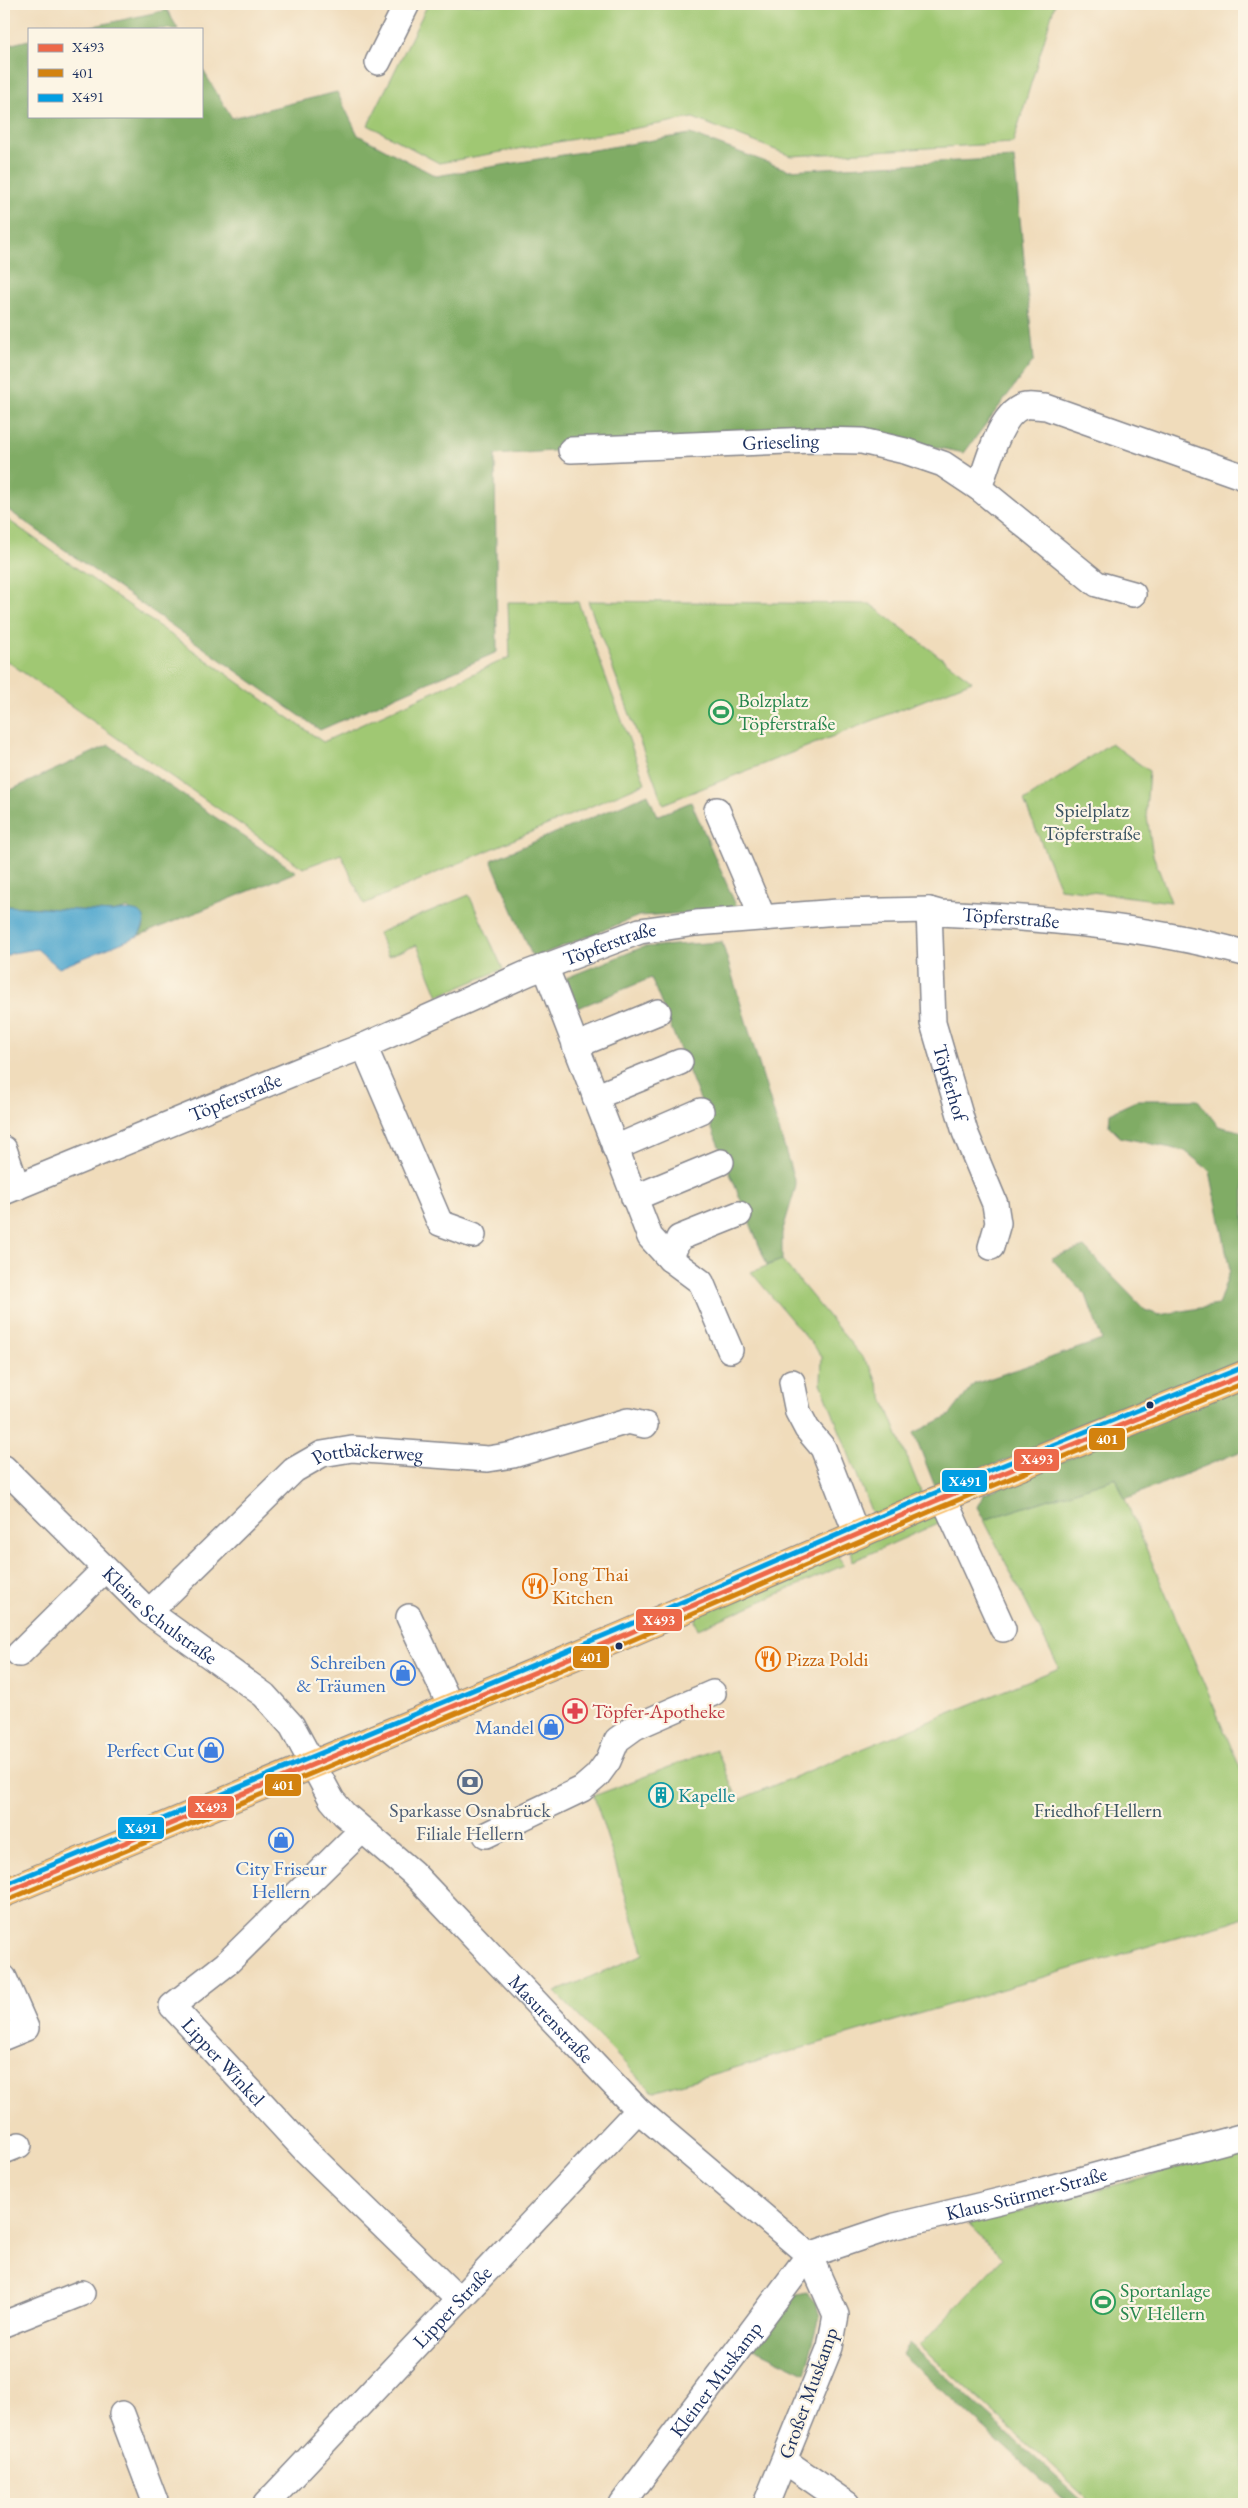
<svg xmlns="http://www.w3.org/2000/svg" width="1248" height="2508" font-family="'EB Garamond',serif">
<rect width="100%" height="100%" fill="#fcf5e5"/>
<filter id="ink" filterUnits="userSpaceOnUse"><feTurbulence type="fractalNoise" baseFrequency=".02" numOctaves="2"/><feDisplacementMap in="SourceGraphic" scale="10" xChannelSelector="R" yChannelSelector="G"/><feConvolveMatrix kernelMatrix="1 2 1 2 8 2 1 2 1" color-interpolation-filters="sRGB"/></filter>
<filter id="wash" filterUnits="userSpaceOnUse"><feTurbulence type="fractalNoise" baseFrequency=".0096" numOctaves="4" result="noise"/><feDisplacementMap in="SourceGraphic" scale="20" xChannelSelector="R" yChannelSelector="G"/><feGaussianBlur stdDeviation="1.12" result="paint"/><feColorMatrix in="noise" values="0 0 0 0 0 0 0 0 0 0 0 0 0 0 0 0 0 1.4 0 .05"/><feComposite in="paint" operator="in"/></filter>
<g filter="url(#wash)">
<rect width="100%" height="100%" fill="#f0dcbb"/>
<!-- green -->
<g fill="#a0c873" stroke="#5e7c68">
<polygon points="428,4 1055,4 1013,143 791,156 693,118 439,163 368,125"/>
<polygon points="4,517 323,742 510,657 508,602 578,602 645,783 364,904 341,854 303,868 4,659"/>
<polygon points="588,601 870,604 972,681 663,804"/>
<polygon points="1111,743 1149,771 1146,810 1153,855 1171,902 1060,888 1024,801"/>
<polygon points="469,895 503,969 438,996 417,945 388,956 378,933"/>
<polygon points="782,1260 871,1368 922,1495 873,1516 821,1383 822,1356 751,1272"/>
<polygon points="1116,1478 1244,1777 1244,1918 653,2092 555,1992 644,1954 594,1796 716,1749 738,1800 1059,1668 984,1520"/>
<polygon points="931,1514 938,1516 943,1521 853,1561 851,1549"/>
<polygon points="837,1555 844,1565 698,1629 695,1621 697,1615"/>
<polygon points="1244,2150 1244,2504 1094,2504 920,2346 1002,2258 969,2225"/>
</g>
<!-- forest -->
<g fill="#80ac65" stroke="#4e6e62">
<polygon points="167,10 178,29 81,29"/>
<polygon points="29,40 29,116 201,116 201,67 232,118 337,92 358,135 436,176 690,134 788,170 1014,158 1034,360 964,453 855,430 495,455 497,652 320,730 4,507 4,46"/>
<polygon points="109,745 296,872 138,936 144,927 128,908 112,912 4,906 4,793"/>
<polygon points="648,794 657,816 691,802 738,910 639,916 533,958 491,860"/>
<polygon points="722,942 796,1186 782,1233 782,1260 767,1265 651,978 578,1008 566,978 643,947"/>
<polygon points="1138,1100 1198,1100 1218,1126 1244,1132 1244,1360 1196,1383 936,1489 914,1433 950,1415 974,1384 1102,1340 1086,1295 1051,1258 1084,1247 1145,1310 1159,1315 1218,1305 1230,1270 1210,1171 1185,1151 1120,1137 1109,1126 1110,1113"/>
<polygon points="1244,1385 1244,1450 1125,1499 1116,1478 984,1520 977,1507 984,1494"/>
<polygon points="807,2293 816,2303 820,2317 805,2373 751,2347 793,2296"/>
<polygon points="909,2343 1086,2504 1068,2504 902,2354"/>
</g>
<!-- water -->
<path fill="#53a9cf" stroke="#376c96" d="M4 906 112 912C132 908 156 910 138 936L59 968 37 949 12 953 4 957Z"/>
</g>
<g filter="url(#ink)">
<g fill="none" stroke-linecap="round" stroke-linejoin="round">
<defs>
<g id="minor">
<polyline points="378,62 407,4"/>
<path id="s1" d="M571 450 812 440 862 441 905 451 943 464 979 488 1097 584 1133 594"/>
<path d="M979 488C987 467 1000 409 1026 406 1033 405 1040 407 1046 407L1244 477"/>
<polyline points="717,810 763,918"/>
<path id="s2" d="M929 910 933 1023 965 1132 995 1204 998 1223 991 1247"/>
<polyline points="545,966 650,1237 670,1259 701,1282 730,1350"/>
<polyline points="364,1046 440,1223 473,1235"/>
<polyline points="575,1046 658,1012"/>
<polyline points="595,1097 680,1062"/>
<polyline points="615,1148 701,1111"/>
<polyline points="4,1149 17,1187"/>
<path id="s3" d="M4 1192 308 1067 364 1046 528 973 640 931 696 923 838 912 929 910 940 913C1042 918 1145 926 1244 953"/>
<polyline points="634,1198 721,1162"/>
<polyline points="670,1259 679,1238 739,1214"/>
<polyline points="792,1382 798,1412 807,1429 823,1448 857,1535"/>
<path id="s4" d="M4 1468 149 1612 264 1695 292 1726 332 1800 344 1814 413 1873 638 2110 809 2255 836 2315 830 2347 766 2504"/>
<polyline points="943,1497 1003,1629"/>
<path id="s5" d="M149 1612 294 1470 322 1454 352 1449 488 1459 513 1455 628 1421 645 1425"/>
<polyline points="409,1617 451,1707"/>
<polyline points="19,1654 105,1569"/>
<path id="s6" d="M362 1830 226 1964 172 2006 306 2151 458 2299"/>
<polyline points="486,1835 582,1789 597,1776 608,1761 617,1740 635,1727 713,1693"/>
<polyline points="4,1978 26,2028 4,2037"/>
<polyline points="4,2151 19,2145"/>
<path id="s7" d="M809 2255 895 2226 1020 2196 1244 2136"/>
<polyline points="4,2324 82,2293"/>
<polyline points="122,2414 156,2504"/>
<polyline points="785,2461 847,2504"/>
<path id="s8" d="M266 2504 638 2110"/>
<path id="s9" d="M622 2504 809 2255"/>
</g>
<polyline id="major" points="4,1893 620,1637 933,1502 1244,1375"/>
</defs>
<!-- minor casing -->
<use href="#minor" stroke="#86868c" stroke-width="28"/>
<!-- major casing -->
<use href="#major" stroke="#86868c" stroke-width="30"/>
<!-- minor -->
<use href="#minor" stroke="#fff" stroke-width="25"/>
<!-- major -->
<use href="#major" stroke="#f8bf6c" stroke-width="28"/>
<defs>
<polyline id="bus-1" points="4,1893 620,1637 933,1502 1244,1375"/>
<polyline id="bus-2" points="7,1900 623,1644 936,1509 1244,1383"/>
<polyline id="bus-3" points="4,1885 617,1630 930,1495 1241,1368"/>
</defs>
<!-- bus-1 casing -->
<use href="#bus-1" stroke="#fcf5e5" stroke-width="9"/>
<!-- bus-2 casing -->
<use href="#bus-2" stroke="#fcf5e5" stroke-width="9"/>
<!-- bus-3 casing -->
<use href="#bus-3" stroke="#fcf5e5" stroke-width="9"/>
<!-- bus-1 -->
<use href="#bus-1" stroke="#ed6849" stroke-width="5"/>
<!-- bus-2 -->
<use href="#bus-2" stroke="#d3820e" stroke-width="5"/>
<!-- bus-3 -->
<use href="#bus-3" stroke="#009ee3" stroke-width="5"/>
</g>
</g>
<!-- icons -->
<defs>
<symbol id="stadium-ring" viewBox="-11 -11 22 22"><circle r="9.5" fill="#fcf5e5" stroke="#2e9e5b" stroke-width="1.5"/><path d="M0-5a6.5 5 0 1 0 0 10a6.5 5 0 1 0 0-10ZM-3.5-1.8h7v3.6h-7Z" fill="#2e9e5b"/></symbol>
<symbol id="restaurant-ring" viewBox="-11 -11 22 22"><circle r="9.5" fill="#fcf5e5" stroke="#e8710a" stroke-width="1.5"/><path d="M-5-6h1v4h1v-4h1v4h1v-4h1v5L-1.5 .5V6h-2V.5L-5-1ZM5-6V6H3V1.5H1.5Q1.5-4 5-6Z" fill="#e8710a"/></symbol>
<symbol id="shop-ring" viewBox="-11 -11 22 22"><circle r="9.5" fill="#fcf5e5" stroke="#3f7fe0" stroke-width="1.5"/><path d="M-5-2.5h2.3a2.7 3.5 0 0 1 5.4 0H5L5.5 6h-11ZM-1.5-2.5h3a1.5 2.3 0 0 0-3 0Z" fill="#3f7fe0"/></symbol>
<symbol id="pharmacy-ring" viewBox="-11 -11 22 22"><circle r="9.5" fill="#fcf5e5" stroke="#e0444e" stroke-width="1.5"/><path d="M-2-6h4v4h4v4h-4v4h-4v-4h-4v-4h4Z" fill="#e0444e"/></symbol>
<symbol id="bank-ring" viewBox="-11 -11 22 22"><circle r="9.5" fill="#fcf5e5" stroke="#5c6f8a" stroke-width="1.5"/><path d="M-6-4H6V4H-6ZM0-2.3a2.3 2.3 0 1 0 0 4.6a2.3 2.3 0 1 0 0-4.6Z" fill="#5c6f8a"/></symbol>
<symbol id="building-ring" viewBox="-11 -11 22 22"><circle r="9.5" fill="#fcf5e5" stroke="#0f9aa8" stroke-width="1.5"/><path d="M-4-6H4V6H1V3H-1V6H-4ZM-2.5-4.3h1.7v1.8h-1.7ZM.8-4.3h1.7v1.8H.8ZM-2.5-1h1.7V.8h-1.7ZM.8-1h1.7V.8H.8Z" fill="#0f9aa8"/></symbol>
</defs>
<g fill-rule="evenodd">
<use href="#stadium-ring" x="707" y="698" width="28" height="28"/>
<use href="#restaurant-ring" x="521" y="1572" width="28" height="28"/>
<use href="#restaurant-ring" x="754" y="1645" width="28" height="28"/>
<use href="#shop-ring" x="389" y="1659" width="28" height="28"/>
<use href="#pharmacy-ring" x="561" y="1697" width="28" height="28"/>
<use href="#shop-ring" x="537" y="1713" width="28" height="28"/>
<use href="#shop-ring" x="197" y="1736" width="28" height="28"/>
<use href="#bank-ring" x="456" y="1768" width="28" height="28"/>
<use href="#building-ring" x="647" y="1781" width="28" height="28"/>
<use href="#shop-ring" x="267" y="1826" width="28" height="28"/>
<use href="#stadium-ring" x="1089" y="2288" width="28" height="28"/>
</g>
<!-- markers -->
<g fill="#1b2f5e" stroke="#fcf5e5" stroke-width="2">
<circle cx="1150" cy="1405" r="4.5"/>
<circle cx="619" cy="1646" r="4.5"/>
</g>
<g text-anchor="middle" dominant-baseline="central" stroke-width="4.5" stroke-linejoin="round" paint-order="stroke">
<!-- street labels -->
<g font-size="20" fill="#1b2f5e" stroke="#fcf5e5">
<text stroke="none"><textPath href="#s1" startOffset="210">Grieseling</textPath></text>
<text stroke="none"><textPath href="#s3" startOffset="1060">Töpferstraße</textPath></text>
<text stroke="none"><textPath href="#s3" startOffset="655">Töpferstraße</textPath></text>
<text stroke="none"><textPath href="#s2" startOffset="175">Töpferhof</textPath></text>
<text stroke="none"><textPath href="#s3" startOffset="250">Töpferstraße</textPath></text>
<text stroke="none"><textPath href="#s5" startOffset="281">Pottbäckerweg</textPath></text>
<text stroke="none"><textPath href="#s4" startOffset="215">Kleine Schulstraße</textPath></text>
<text stroke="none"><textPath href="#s4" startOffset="782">Masurenstraße</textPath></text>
<text stroke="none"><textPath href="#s6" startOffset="335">Lipper Winkel</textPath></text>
<text stroke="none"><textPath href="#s7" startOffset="226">Klaus-Stürmer-Straße</textPath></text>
<text stroke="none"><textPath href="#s8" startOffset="271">Lipper Straße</textPath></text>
<text stroke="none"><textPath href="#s9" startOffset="156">Kleiner Muskamp</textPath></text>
<text transform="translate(808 2393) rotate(-70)">Großer Muskamp</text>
</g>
<!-- leisure labels -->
<g font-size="20" fill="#27864d" stroke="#fcf5e5" text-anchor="start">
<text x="738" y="700">Bolzplatz<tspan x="738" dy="23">Töpferstraße</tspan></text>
<text x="1120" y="2290">Sportanlage<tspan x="1120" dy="23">SV Hellern</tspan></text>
</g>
<!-- park labels -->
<g font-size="20" fill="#3c5563" stroke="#fcf5e5">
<text x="1092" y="810">Spielplatz<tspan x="1092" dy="23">Töpferstraße</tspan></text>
<text x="1098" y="1810">Friedhof Hellern</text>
</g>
<!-- food labels -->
<g font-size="20" fill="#c56008" stroke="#fcf5e5" text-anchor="start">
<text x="552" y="1574">Jong Thai<tspan x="552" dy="23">Kitchen</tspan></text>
<text x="786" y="1659">Pizza Poldi</text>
</g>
<!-- shop labels -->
<g font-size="20" fill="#366cbe" stroke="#fcf5e5" text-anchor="end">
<text x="386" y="1662">Schreiben<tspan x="386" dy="23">&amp; Träumen</tspan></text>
<text x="534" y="1727">Mandel</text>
<text x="194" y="1750">Perfect Cut</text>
<text x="281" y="1868" text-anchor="middle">City Friseur<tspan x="281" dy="23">Hellern</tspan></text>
</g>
<!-- health labels -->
<g font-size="20" fill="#be3a42" stroke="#fcf5e5" text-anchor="start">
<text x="592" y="1711">Töpfer-Apotheke</text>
</g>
<!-- culture labels -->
<g font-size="20" fill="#0d838f" stroke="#fcf5e5" text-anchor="start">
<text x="678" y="1795">Kapelle</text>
</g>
<!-- service labels -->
<g font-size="20" fill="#4e5e75" stroke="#fcf5e5">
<text x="470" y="1810">Sparkasse Osnabrück<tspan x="470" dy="23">Filiale Hellern</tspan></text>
</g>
</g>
<g stroke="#fcf5e5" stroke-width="2">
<rect x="1088" y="1427" width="38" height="24" rx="5" fill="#d3820e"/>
<rect x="1013" y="1448" width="47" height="24" rx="5" fill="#ed6849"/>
<rect x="941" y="1469" width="47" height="24" rx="5" fill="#009ee3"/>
<rect x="635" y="1608" width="48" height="24" rx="5" fill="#ed6849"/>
<rect x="572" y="1645" width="38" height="24" rx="5" fill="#d3820e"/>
<rect x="264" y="1773" width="38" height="24" rx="5" fill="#d3820e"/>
<rect x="187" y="1795" width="48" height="24" rx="5" fill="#ed6849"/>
<rect x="117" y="1816" width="48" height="24" rx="5" fill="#009ee3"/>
</g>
<g font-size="14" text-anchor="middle" font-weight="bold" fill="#fff">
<text x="1107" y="1444">401</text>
<text x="1037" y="1464">X493</text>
<text x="965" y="1486">X491</text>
<text x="659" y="1625">X493</text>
<text x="591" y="1662">401</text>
<text x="283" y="1790">401</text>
<text x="211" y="1812">X493</text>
<text x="141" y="1833">X491</text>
</g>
<!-- margin -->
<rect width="1248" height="2508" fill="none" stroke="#fcf5e5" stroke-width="20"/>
<!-- legend -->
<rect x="28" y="28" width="175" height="90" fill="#fcf5e5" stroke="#a2a6af"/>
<rect x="38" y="44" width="25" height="8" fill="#ed6849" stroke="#a2a6af"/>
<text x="72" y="52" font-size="15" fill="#1b2f5e">X493</text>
<rect x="38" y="69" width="25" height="8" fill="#d3820e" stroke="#a2a6af"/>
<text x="72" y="78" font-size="15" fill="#1b2f5e">401</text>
<rect x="38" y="94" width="25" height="8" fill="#009ee3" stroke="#a2a6af"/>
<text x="72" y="102" font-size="15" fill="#1b2f5e">X491</text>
</svg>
